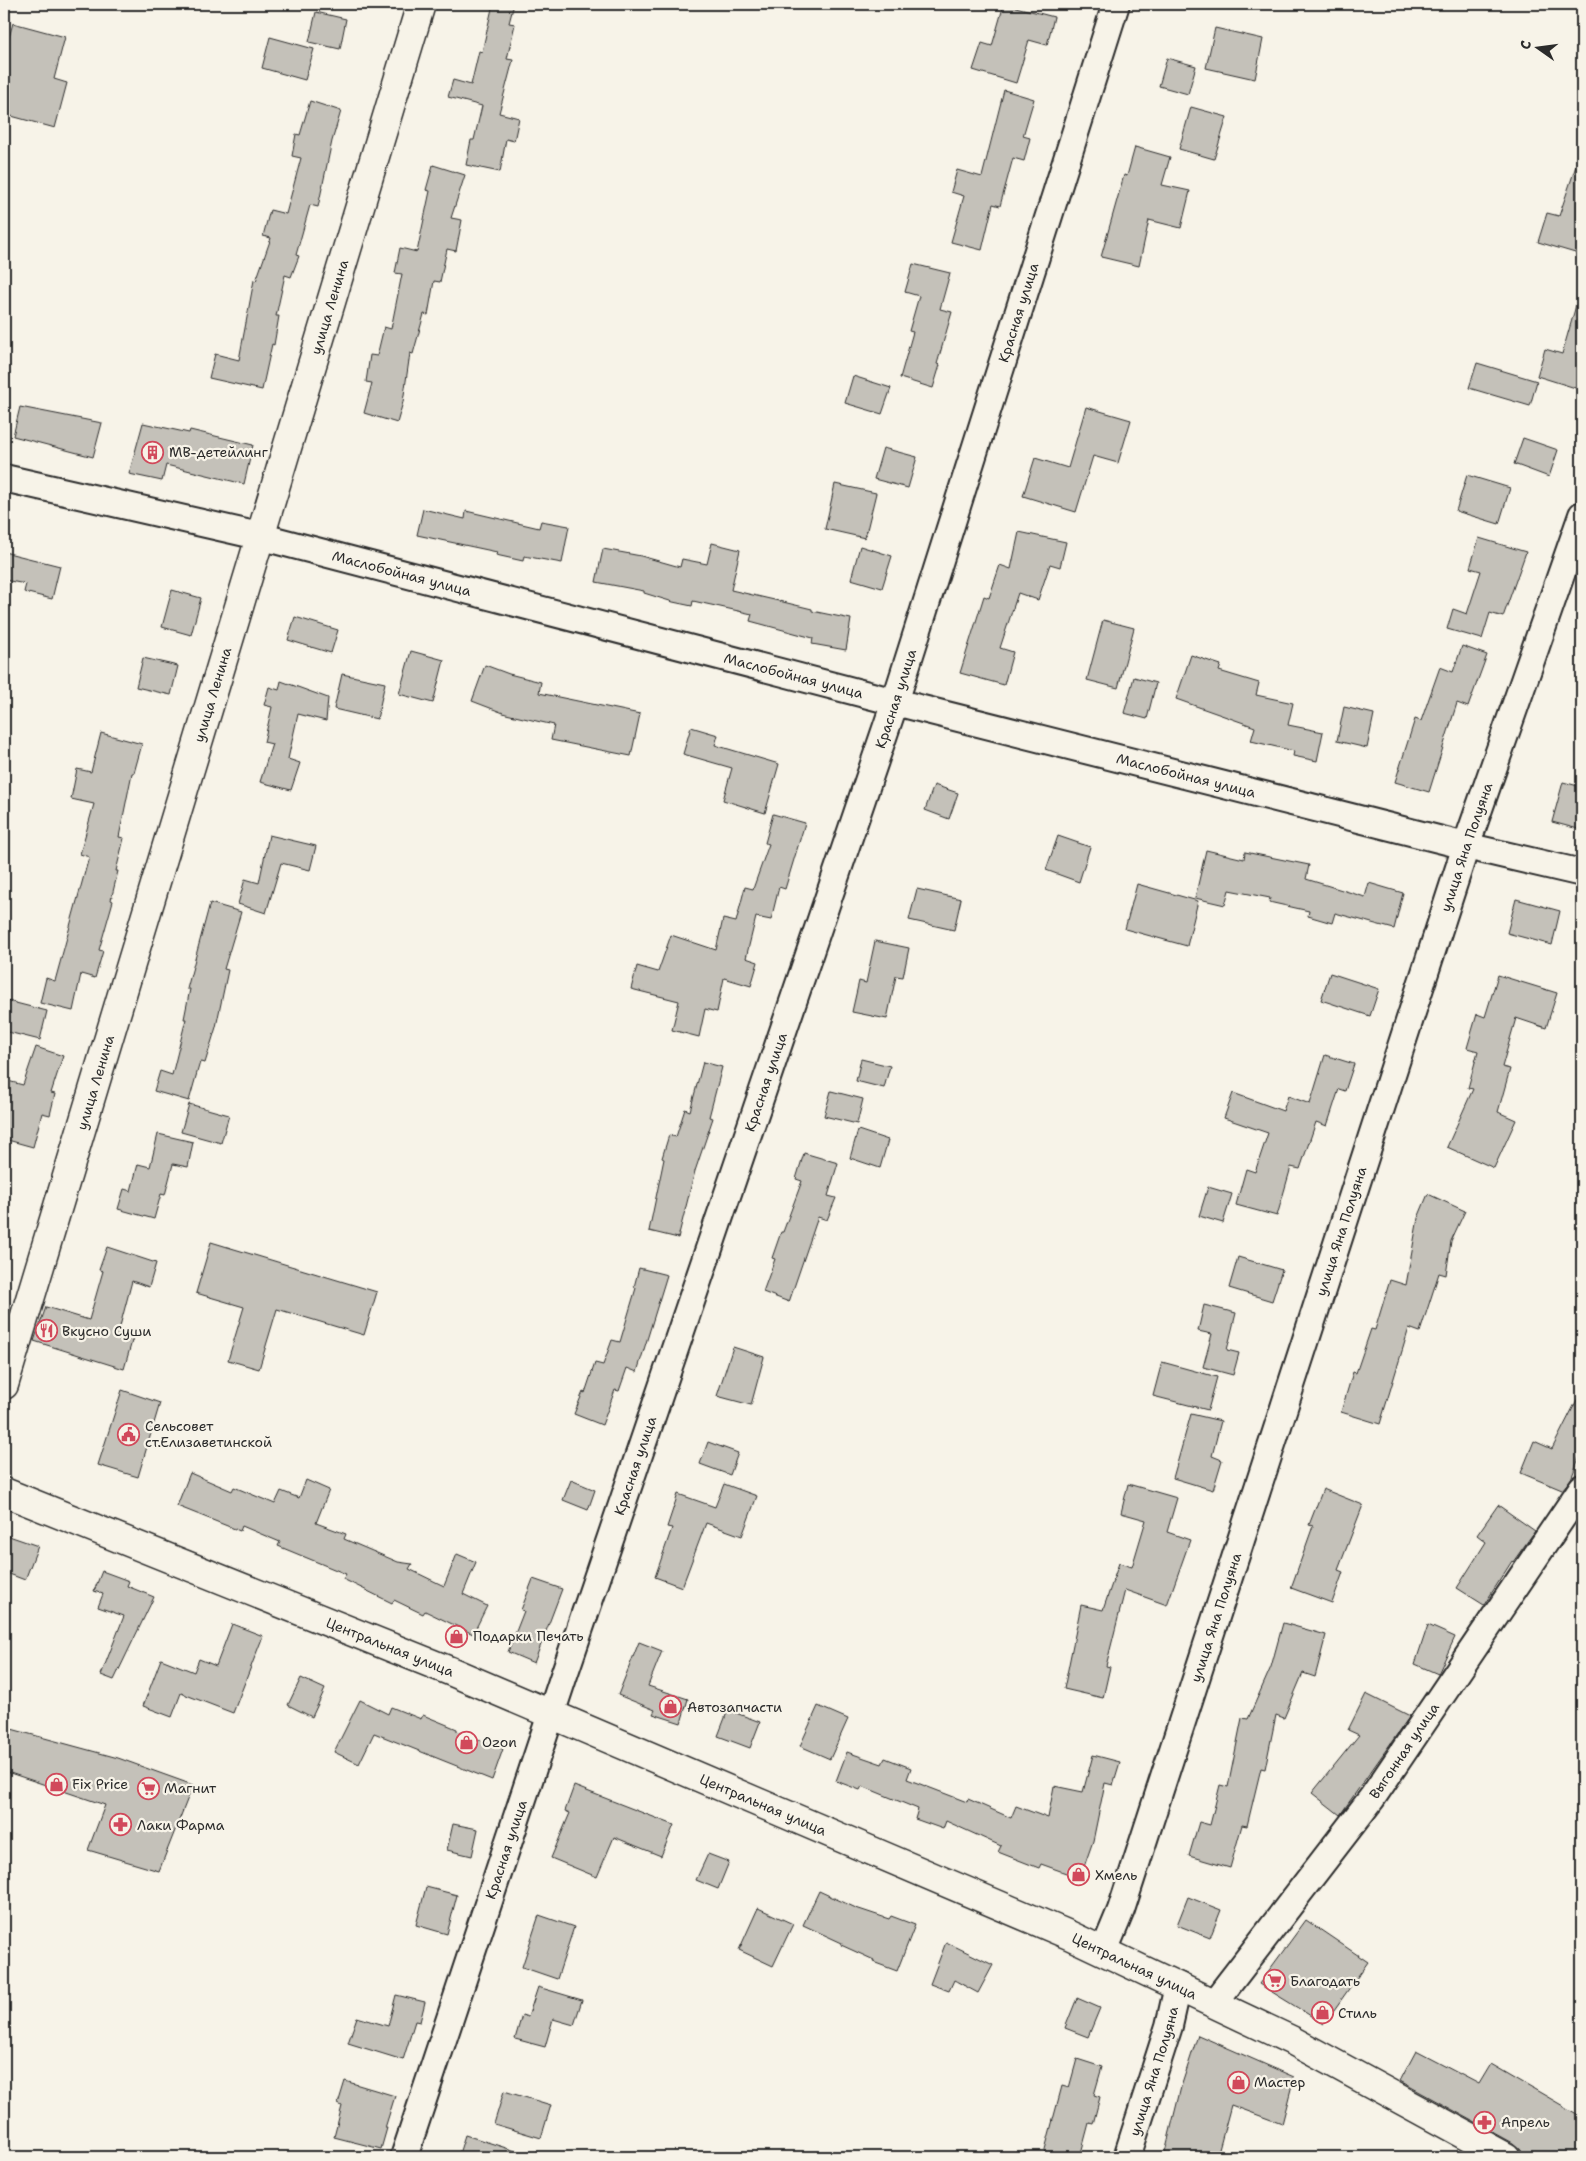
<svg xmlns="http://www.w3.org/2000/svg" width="1586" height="2161" font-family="'Shantell Sans',sans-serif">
<rect width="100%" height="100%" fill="#f7f3e8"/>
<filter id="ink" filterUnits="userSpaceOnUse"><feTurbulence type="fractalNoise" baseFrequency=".02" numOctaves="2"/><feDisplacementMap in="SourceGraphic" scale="10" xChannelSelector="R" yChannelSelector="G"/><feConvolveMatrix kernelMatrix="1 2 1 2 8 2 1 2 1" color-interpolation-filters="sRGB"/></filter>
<g filter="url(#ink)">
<!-- building -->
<g fill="#c4c1b9" stroke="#2b2b2b">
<polygon points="493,4 514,4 509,23 515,24 507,59 513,60 499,113 519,118 514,141 506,139 500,172 466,165 471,140 474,140 482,106 448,97 453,80 471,85 479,51 482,52"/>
<polygon points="1004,4 1054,17 1047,45 1029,40 1016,83 973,70 982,43 992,46"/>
<polygon points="316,12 346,19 340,49 309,42"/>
<polygon points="13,23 65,37 54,79 67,83 55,128 4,114 4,55"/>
<polygon points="1215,28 1263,39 1255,79 1206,68"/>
<polygon points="270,37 314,49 305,80 262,68"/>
<polygon points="1167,58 1196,66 1188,94 1159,86"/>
<polygon points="1004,90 1034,99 1023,136 1030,138 1024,161 1013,158 1000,206 993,204 982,250 951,242 964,196 951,192 957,170 982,177"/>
<polygon points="310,101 341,111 332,141 318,207 310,205 296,255 299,256 291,277 285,275 276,316 279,316 274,345 272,344 262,390 209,378 215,354 239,360 254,280 256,281 271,238 263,236 270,210 286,214 301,158 292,156 296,134 300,135"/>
<polygon points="1191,107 1227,117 1214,159 1179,149"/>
<polygon points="1135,147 1170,157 1162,185 1190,191 1181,228 1149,220 1139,266 1101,257 1124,175 1127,176"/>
<polygon points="1579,157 1582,157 1582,255 1538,242 1547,213 1559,216"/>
<polygon points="433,165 465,175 451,218 462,220 456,251 447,249 440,282 434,281 428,315 424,314 413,354 410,353 403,402 397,423 364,413 372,383 366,382 370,355 377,356 384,327 391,329 402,274 395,273 400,248 417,252 430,191 426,190"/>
<polygon points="913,264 950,273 940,309 952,312 937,364 940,365 933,388 900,378 913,332 909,331 919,296 905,292"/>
<polygon points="1577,302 1582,303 1582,390 1537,376 1545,349 1562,354"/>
<polygon points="1477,363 1537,381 1530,406 1469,388"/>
<polygon points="853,376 891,388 882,414 845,403"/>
<polygon points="20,407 102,423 93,457 13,436"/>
<polygon points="1086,407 1131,420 1118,463 1093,456 1076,512 1023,496 1035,458 1068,468"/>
<polygon points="143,423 189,433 190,430 253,445 244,484 166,465 162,481 129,474"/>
<polygon points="1523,438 1558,450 1549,477 1514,464"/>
<polygon points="883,448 917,457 908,488 874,479"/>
<polygon points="1467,475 1510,488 1499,524 1456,511"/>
<polygon points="835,484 876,493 865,538 825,529"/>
<polygon points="423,509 465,519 466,511 539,528 541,521 569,526 562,563 524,556 523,561 496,555 497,552 417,535"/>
<polygon points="1019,532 1066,542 1060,567 1050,564 1038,600 1018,593 1000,648 1013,652 1004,685 960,673 984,596 989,598 1000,565 1011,569"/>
<polygon points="1479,538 1526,552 1503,617 1490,613 1482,639 1447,629 1453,609 1467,614 1481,571 1470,568"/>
<polygon points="712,543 740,550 731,590 783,602 812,609 812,611 851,619 846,650 812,644 813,638 750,621 752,614 693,601 692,606 673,602 644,593 644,591 596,582 603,549 641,556 680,567 682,559 707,564"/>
<polygon points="860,546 892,556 882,588 851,579"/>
<polygon points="4,552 60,566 52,599 24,592 26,584 4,580"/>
<polygon points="172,590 201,598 191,635 162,627"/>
<polygon points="295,617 338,630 331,653 288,640"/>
<polygon points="1103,620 1134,628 1118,688 1087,680"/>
<polygon points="1462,646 1487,655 1468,707 1457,703 1429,792 1395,782 1415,719 1421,721 1440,667 1453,672"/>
<polygon points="411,651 444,660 433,703 399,694"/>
<polygon points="1191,655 1221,665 1219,671 1259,683 1256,695 1293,703 1288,725 1323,732 1317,761 1293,756 1294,751 1251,741 1255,727 1176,699"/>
<polygon points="143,658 178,666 171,695 136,687"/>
<polygon points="485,665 509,674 541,682 539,693 640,714 631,756 551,740 554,725 506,714 472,701"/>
<polygon points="342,674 385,683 377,719 334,709"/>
<polygon points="1134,677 1156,683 1147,719 1124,713"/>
<polygon points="281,681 328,698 326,721 298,714 288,759 300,763 291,790 260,782 272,744 264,742 272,707 264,705 269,687 279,690"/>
<polygon points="1344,707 1374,714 1367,748 1337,741"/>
<polygon points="691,727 718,735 715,745 779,764 765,813 723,800 732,768 683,754"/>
<polygon points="101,733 142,744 134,773 132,773 119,837 124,838 116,871 118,871 111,900 113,901 99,950 103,951 95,978 81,974 73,1011 40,1003 46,978 55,981 89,857 80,854 94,804 71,799 77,769 91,772"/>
<polygon points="1563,782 1582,787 1582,830 1552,822"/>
<polygon points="934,785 958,793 949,819 925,810"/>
<polygon points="773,814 805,823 785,889 779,887 771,920 756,917 746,958 758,962 751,986 724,978 717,1012 705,1009 699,1037 672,1030 679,1001 631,989 637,966 658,972 671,935 716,950 723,919 736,922 745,887 753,889 769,844 765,843"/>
<polygon points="269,835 316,846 310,870 281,863 266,913 238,904 245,879 259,883"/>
<polygon points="1058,836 1090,847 1079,882 1046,870"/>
<polygon points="1206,850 1244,859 1245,852 1309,865 1306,879 1365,897 1369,883 1403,893 1394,929 1335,913 1332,923 1308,916 1309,911 1269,902 1270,898 1229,890 1225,905 1195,898"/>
<polygon points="1137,884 1198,901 1187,946 1125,929"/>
<polygon points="917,889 961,899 954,930 909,920"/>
<polygon points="1516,899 1560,911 1552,945 1507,933"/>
<polygon points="210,903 241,912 224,969 228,970 216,1027 205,1063 200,1062 189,1101 154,1091 160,1071 172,1075 186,1019 184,1019 190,989 187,989"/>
<polygon points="875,941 909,948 903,977 896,976 887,1019 852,1012 859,981 866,983"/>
<polygon points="1330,973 1379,989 1370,1016 1321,1000"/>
<polygon points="1498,975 1557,993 1546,1028 1516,1018 1502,1067 1510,1069 1498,1112 1516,1120 1494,1168 1447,1147 1473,1089 1468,1088 1478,1051 1467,1048 1477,1014 1485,1017"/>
<polygon points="4,1000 47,1011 40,1040 4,1031"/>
<polygon points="36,1047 63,1056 51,1093 55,1094 50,1115 42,1113 33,1147 4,1139 4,1080 23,1085"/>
<polygon points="1325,1055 1354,1064 1345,1091 1339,1089 1327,1126 1316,1122 1300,1169 1291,1167 1277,1216 1236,1205 1246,1169 1255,1172 1268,1133 1224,1118 1233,1093 1283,1111 1288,1096 1310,1104"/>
<polygon points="861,1059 890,1066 884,1088 856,1081"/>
<polygon points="703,1062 722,1067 709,1117 713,1118 695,1171 678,1238 649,1231 664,1159 662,1158 669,1135 676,1137 685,1109 690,1111"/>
<polygon points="831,1091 863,1099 857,1124 824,1116"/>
<polygon points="189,1104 229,1115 221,1143 181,1132"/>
<polygon points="858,1130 888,1140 880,1168 850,1158"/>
<polygon points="158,1134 193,1142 188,1167 173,1164 165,1195 161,1194 154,1219 118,1209 124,1189 131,1191 138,1164 150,1167"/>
<polygon points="804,1153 838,1163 828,1196 836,1198 827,1220 818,1217 789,1302 763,1292 775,1259 772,1258 781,1232 783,1232 802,1181 796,1179"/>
<polygon points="1208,1187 1232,1194 1223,1223 1199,1216"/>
<polygon points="1428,1194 1465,1211 1451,1241 1446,1275 1439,1273 1420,1332 1409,1328 1380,1424 1341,1412 1353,1372 1356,1373 1371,1329 1375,1330 1390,1280 1406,1285 1418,1218"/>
<polygon points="211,1242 377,1292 364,1335 277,1309 259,1369 228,1360 244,1307 196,1293"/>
<polygon points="107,1247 156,1263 149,1287 132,1281 119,1330 134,1334 124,1369 34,1341 46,1307 89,1320 103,1271 99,1270"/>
<polygon points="1238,1257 1282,1270 1272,1301 1229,1288"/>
<polygon points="639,1268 667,1275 637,1372 627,1368 619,1391 615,1390 602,1425 574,1414 583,1392 585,1393 595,1363 603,1365 612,1340 620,1342 636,1288 634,1287"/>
<polygon points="1204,1305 1236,1313 1227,1350 1239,1353 1233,1375 1203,1367 1212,1334 1198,1331"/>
<polygon points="733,1347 764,1357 751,1405 717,1396"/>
<polygon points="1162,1362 1217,1377 1208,1410 1153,1396"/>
<polygon points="122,1390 160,1403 138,1477 98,1465"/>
<polygon points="1582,1390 1582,1450 1571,1479 1562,1490 1521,1473 1534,1441 1552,1449"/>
<polygon points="1191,1414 1221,1421 1212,1456 1222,1460 1213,1490 1173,1478"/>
<polygon points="708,1442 738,1453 730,1475 700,1464"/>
<polygon points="190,1473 232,1491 234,1487 275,1504 281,1491 299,1498 306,1480 329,1490 316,1523 346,1534 344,1539 398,1562 412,1564 409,1569 444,1586 457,1554 476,1562 463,1594 487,1606 473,1634 425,1611 423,1614 394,1600 392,1603 343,1579 346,1574 278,1546 280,1542 242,1526 240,1531 177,1506"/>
<polygon points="571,1480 595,1490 588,1510 563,1500"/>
<polygon points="724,1484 757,1496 742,1536 706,1523 682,1587 655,1577 672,1528 667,1527 678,1494 715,1507"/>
<polygon points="1128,1484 1177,1498 1167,1532 1190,1540 1167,1605 1125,1590 1106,1666 1110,1667 1103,1698 1064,1689 1081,1605 1103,1610 1119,1563 1132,1567 1146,1520 1121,1513"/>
<polygon points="1323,1489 1363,1505 1338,1570 1343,1572 1332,1603 1291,1588 1313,1526 1309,1525"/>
<polygon points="1498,1505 1535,1531 1513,1562 1512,1561 1484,1605 1457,1588 1486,1542 1477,1535"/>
<polygon points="9,1536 38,1546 25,1580 4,1572 4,1550"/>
<polygon points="102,1571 129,1581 127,1586 154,1597 114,1680 101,1675 124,1616 98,1607 103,1594 94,1591"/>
<polygon points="533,1579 562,1589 534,1663 508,1652 524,1611 521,1610"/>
<polygon points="1283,1623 1326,1635 1315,1677 1303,1673 1284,1718 1276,1715 1265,1769 1261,1768 1247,1826 1242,1825 1230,1868 1189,1856 1199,1822 1210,1825 1220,1785 1228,1787 1242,1718 1248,1719 1271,1667"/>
<polygon points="232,1624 263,1636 233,1713 181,1693 172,1717 143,1706 161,1659 194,1672 199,1659 216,1666"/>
<polygon points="1428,1625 1455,1637 1438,1674 1415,1664"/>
<polygon points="639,1642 662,1651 648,1686 688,1699 681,1723 653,1714 655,1710 618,1695"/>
<polygon points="301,1678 325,1689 312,1717 288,1705"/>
<polygon points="1366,1694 1410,1716 1340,1815 1312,1793 1359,1735 1348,1730"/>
<polygon points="360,1700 388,1714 391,1707 421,1719 423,1715 457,1729 457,1731 503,1749 492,1780 374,1733 359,1764 334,1752"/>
<polygon points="818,1706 848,1719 830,1759 800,1746"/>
<polygon points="728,1710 760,1722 750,1748 718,1736"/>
<polygon points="4,1727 118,1758 193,1785 159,1871 88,1850 105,1805 4,1771"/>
<polygon points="847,1752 882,1764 885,1758 911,1768 907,1779 967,1802 968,1799 1011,1818 1016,1806 1048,1818 1054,1786 1083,1792 1093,1755 1120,1762 1113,1785 1105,1783 1093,1841 1080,1878 1041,1864 1039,1868 998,1852 1001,1846 946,1821 943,1829 915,1819 918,1809 862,1786 860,1790 836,1781"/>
<polygon points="574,1786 674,1825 661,1856 614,1837 597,1877 551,1858 570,1813 565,1811"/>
<polygon points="453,1824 478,1829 472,1856 447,1850"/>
<polygon points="708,1854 729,1862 718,1889 696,1880"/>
<polygon points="426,1887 457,1895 447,1934 416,1925"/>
<polygon points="819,1891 856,1908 889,1919 891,1916 915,1925 897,1971 873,1962 874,1960 841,1945 842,1943 803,1925"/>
<polygon points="1188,1897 1221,1910 1210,1938 1177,1925"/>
<polygon points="758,1908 793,1924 773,1966 739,1950"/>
<polygon points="539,1915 574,1927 557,1979 522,1967"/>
<polygon points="1306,1920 1368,1962 1324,2024 1259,1984"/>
<polygon points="946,1942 993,1965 978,1993 954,1980 949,1991 930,1984"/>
<polygon points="538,1987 582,2000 574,2025 553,2019 545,2047 515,2039 522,2015 528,2017"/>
<polygon points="396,1995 425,2002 420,2022 415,2021 403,2060 348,2043 357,2017 388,2026"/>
<polygon points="1077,1998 1100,2008 1088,2037 1065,2028"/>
<polygon points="1198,2035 1294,2077 1282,2124 1231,2105 1217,2157 1184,2157 1165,2152 1181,2087"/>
<polygon points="1416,2051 1479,2084 1491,2064 1582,2117 1582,2157 1522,2157 1520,2149 1513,2143 1400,2081"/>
<polygon points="1077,2059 1102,2067 1094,2095 1100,2097 1093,2124 1089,2123 1080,2157 1043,2157 1062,2086 1069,2088"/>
<polygon points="345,2081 395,2096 385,2128 387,2128 381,2149 334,2137 342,2106 338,2104"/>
<polygon points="504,2091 551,2105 541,2138 494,2124"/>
<polygon points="465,2135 522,2153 521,2157 458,2157"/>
</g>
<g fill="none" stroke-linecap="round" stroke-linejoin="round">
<defs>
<g id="street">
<path id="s1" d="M4 478 259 536 895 702 1466 846 1582 873"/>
<path id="s2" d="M1104 1951 1121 1910 1466 846 1582 515"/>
<path id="s3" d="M1214 2003 1372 1798 1582 1488"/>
<path id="s4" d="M404 2157 563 1678 895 702 1116 4"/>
<path id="s5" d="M1127 2157 1169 2026 1178 1986"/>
</g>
<g id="secondary">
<path id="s6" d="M4 1385 421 4"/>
<path id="s7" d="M4 1492 450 1671 1069 1935 1293 2041 1506 2157"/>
</g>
</defs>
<!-- street casing -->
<use href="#street" stroke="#2b2b2b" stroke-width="30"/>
<!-- secondary casing -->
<use href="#secondary" stroke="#2b2b2b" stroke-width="31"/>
<!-- street -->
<use href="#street" stroke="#f7f3e8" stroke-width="26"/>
<!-- secondary -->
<use href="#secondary" stroke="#f7f3e8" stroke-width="28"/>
</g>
</g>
<!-- icons -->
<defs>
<symbol id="building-ring" viewBox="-11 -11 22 22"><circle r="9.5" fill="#f7f3e8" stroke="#d1495b" stroke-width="1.5"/><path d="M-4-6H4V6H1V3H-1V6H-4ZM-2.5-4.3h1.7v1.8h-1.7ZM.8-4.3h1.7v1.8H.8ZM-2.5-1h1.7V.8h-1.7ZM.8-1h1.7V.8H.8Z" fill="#d1495b"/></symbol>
<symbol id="restaurant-ring" viewBox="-11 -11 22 22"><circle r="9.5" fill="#f7f3e8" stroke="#d1495b" stroke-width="1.5"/><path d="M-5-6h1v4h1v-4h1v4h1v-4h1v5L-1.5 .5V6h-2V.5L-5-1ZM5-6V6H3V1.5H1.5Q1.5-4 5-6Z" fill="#d1495b"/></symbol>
<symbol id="civic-ring" viewBox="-11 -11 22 22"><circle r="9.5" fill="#f7f3e8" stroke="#d1495b" stroke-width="1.5"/><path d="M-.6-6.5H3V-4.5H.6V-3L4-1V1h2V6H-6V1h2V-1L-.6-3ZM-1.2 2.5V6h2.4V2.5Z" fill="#d1495b"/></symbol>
<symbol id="shop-ring" viewBox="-11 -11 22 22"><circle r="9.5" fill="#f7f3e8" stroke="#d1495b" stroke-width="1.5"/><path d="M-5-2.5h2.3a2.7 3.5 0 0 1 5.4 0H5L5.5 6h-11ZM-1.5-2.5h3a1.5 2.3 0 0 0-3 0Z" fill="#d1495b"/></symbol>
<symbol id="supermarket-ring" viewBox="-11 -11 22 22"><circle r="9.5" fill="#f7f3e8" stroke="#d1495b" stroke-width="1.5"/><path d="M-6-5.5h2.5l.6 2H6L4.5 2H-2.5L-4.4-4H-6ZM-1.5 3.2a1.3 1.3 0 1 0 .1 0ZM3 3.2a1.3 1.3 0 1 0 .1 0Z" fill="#d1495b"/></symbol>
<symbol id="pharmacy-ring" viewBox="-11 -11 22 22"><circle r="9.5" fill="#f7f3e8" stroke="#d1495b" stroke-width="1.5"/><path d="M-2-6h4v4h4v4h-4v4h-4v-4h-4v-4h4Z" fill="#d1495b"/></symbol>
</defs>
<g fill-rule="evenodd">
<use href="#building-ring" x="140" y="440" width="25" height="25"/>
<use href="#restaurant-ring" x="34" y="1318" width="25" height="25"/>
<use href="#civic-ring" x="116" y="1422" width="25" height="25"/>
<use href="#shop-ring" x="444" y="1624" width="25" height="25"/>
<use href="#shop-ring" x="658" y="1694" width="25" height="25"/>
<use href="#shop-ring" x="454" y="1730" width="25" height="25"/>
<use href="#shop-ring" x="44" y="1772" width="25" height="25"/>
<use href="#supermarket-ring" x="136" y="1776" width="25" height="25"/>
<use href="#pharmacy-ring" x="108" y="1812" width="25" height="25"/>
<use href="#shop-ring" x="1066" y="1862" width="25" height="25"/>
<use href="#supermarket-ring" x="1262" y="1968" width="25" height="25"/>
<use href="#shop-ring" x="1310" y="2000" width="25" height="25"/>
<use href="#shop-ring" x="1226" y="2070" width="25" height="25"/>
<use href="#pharmacy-ring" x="1472" y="2110" width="25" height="25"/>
</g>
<g text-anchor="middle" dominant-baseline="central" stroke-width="4.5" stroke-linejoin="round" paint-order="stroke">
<!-- street labels -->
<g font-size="14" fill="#2b2b2b" stroke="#f7f3e8">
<text stroke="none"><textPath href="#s6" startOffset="1126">улица Ленина</textPath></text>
<text stroke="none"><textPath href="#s4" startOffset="1944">Красная улица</textPath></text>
<text stroke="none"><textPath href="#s1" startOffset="409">Маслобойная улица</textPath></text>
<text stroke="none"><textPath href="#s1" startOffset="814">Маслобойная улица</textPath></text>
<text stroke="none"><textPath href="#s6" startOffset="721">улица Ленина</textPath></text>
<text stroke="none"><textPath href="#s4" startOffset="1539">Красная улица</textPath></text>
<text stroke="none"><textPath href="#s1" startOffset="1219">Маслобойная улица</textPath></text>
<text stroke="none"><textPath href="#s2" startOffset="1162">улица Яна Полуяна</textPath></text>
<text stroke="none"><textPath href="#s6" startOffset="316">улица Ленина</textPath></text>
<text stroke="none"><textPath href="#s4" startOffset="1134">Красная улица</textPath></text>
<text stroke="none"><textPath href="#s2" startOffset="758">улица Яна Полуяна</textPath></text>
<text stroke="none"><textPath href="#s4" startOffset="729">Красная улица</textPath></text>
<text stroke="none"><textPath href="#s2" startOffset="352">улица Яна Полуяна</textPath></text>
<text stroke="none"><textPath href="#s7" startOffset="416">Центральная улица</textPath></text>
<text stroke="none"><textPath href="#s3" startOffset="316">Выгонная улица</textPath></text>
<text stroke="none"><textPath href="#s7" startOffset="821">Центральная улица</textPath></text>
<text stroke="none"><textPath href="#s4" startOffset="324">Красная улица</textPath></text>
<text stroke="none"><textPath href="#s7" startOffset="1226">Центральная улица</textPath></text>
<text stroke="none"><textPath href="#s5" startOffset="90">улица Яна Полуяна</textPath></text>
</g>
<!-- poi labels -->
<g font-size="14" fill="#2b2b2b" stroke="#f7f3e8" text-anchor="start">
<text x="169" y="452">MB-детейлинг</text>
<text x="62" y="1331">Вкусно Суши</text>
<text x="145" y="1426">Сельсовет<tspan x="145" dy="16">ст.Елизаветинской</tspan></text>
<text x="473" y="1636">Подарки Печать</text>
<text x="687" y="1707">Автозапчасти</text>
<text x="482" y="1742">Ozon</text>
<text x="72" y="1784">Fix Price</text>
<text x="164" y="1788">Магнит</text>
<text x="137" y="1825">Лаки Фарма</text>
<text x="1095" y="1875">Хмель</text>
<text x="1290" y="1981">Благодать</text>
<text x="1338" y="2013">Стиль</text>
<text x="1254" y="2082">Мастер</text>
<text x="1501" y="2122">Апрель</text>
</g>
</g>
<!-- margin -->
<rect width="1586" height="2161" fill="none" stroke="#f7f3e8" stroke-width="20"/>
<rect x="10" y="10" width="1566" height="2141" fill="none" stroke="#2b2b2b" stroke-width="2" filter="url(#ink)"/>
<!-- north arrow -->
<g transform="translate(1538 48) rotate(284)" stroke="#f7f3e8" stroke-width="4" paint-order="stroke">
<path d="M0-4L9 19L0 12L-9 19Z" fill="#2b2b2b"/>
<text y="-8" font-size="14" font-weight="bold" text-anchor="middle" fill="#2b2b2b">С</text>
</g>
</svg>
